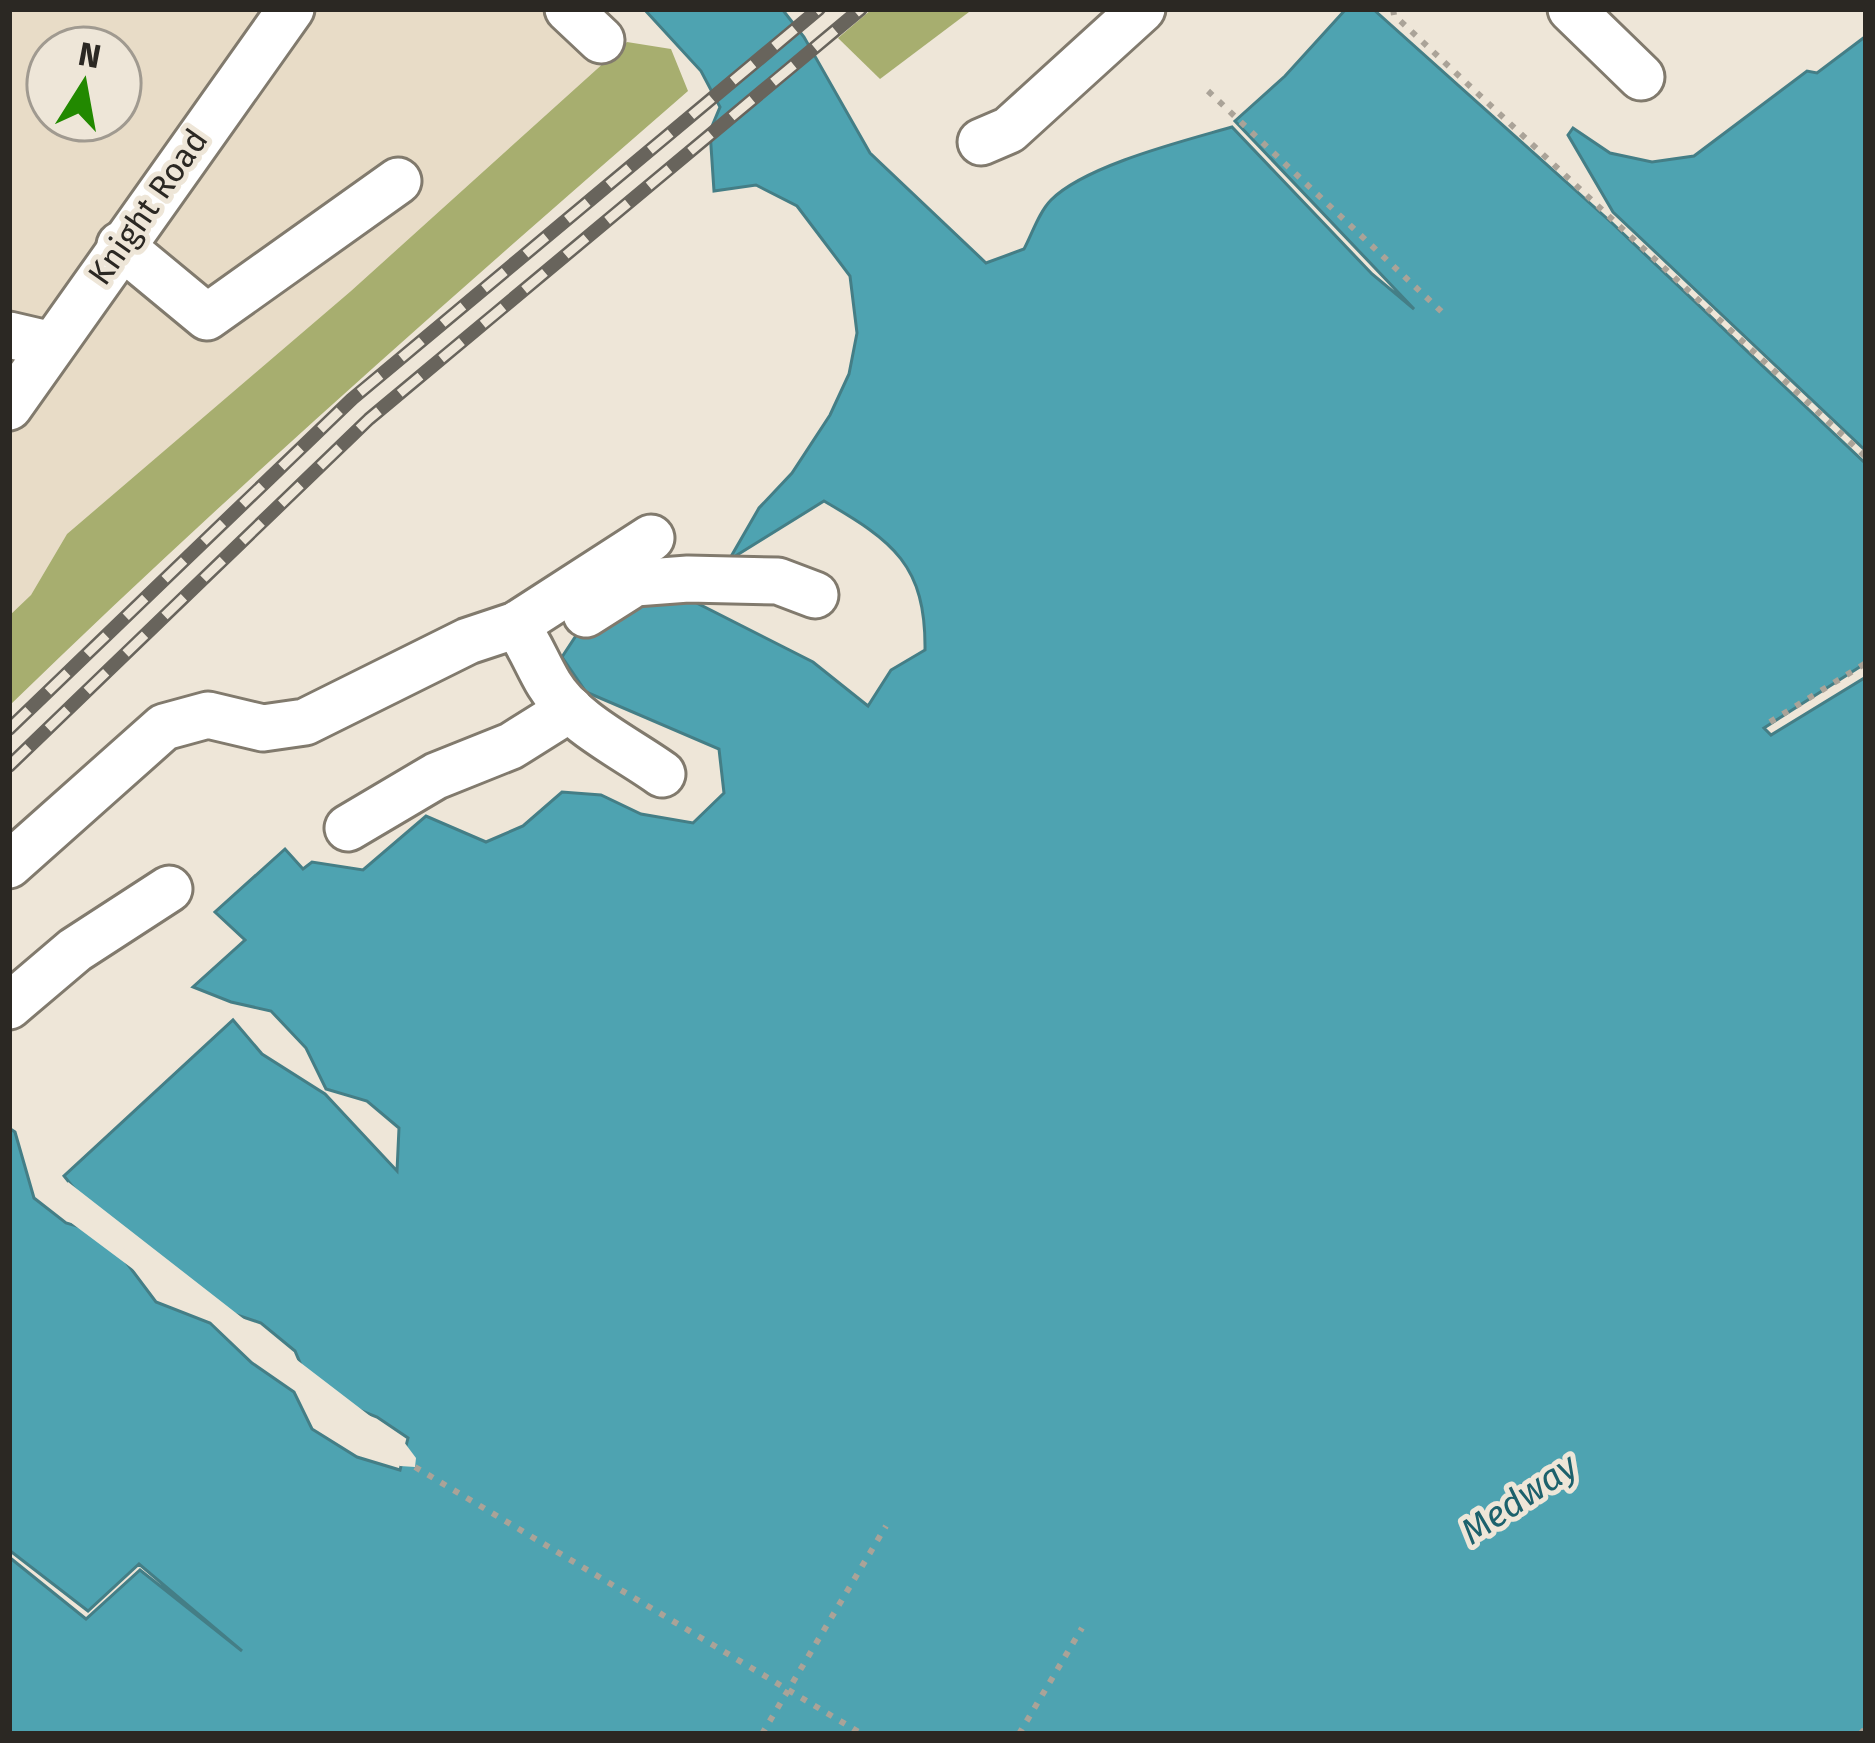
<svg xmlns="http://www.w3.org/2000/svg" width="1875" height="1743" font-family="'Fira Sans',sans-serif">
<rect width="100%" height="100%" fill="#eee6d8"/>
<!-- built -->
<path fill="#e8dcc7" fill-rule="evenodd" d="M9 9H596L627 42 351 291 67 534 31 595 9 616ZM48 48H120V120H48Z"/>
<!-- forest -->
<g fill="#a7ae6f">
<polygon points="872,9 973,9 880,79 838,38"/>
<path d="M627 42 671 49 688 91C457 292 228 493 9 706V616L31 595 67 534 351 291Z"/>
</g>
<!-- water -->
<g fill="#4ea3b1" stroke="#447e86" stroke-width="3">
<path d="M644 9H782L804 37 870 153 986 263 1024 249C1032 234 1039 212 1051 200 1086 165 1184 141 1232 127L1372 274 1414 309 1235 121 1285 76 1346 9H1373L1612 223 1866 464V663L1764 728 1771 735 1866 677V1734H9V1557L86 1619 140 1570 242 1651 139 1564 88 1611 9 1550V1128L15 1132 34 1198 66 1223 105 1234 156 1302 210 1323 252 1363 294 1392 312 1429 357 1457 400 1470 408 1438 377 1417 312 1391 295 1351 261 1323 207 1305 173 1269 109 1232 64 1176 233 1020 262 1054 325 1094 397 1171 399 1128 367 1101 326 1089 306 1048 271 1011 231 1002 193 987 245 940 215 912 285 849 303 869 312 862 363 870 426 816 486 842 523 826 562 792 601 795 641 814 693 823 724 793 719 749 586 692 562 657 585 622 665 587 813 662 868 706 891 670 925 650C926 565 893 541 824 501L729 560 759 508 792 473 830 415 849 374 857 333 850 276 797 206 756 185 714 191 710 131 720 107 701 71Z"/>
<polygon points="1866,36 1866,451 1613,212 1568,135 1573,128 1610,153 1652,162 1694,156 1807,71 1817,73"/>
</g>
<!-- pier -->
<g fill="#eee6d8">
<polygon points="68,1182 254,1327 204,1310 170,1274 123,1247 145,1278 46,1204 48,1202 69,1218 95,1225 65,1186"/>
<polygon points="284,1350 404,1442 416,1458 415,1467 400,1466 395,1462 401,1441 374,1423 307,1395"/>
</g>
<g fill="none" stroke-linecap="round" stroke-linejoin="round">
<defs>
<g id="minor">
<polyline points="568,9 601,40"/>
<polyline points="1571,9 1641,77"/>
<polyline points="981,142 1009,130 1142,9"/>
<polyline points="120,245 207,317 398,181"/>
<polyline points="9,335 52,345"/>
<polyline points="9,407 291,9"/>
<polyline points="586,614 635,583 688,579 778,581 815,595"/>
<path d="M516 625C530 644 537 664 549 684 572 723 626 748 662 774"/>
<polyline points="348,828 436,776 511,746 570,709"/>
<polyline points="9,865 164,727 208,715 263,728 305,722 468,641 516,625 651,538"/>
<polyline points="9,1006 75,950 169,889"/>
</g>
</defs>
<!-- minor casing -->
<use href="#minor" stroke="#817a6d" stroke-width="51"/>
<!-- path -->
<g stroke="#aaa398" stroke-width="6" stroke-dasharray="6 9" stroke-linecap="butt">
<polyline points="1393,9 1394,15 1866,457"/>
<polyline points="1208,91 1443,313"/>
<polyline points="1770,722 1866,663"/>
<polyline points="415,1467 862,1734"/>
<polyline points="762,1734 886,1526"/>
<polyline points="1019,1734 1082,1628"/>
<polyline points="1860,1734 1866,1728"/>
</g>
<!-- minor -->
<use href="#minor" stroke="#fff" stroke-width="45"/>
<defs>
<g id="rail">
<polyline points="9,729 352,399 819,9"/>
<polyline points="9,766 369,419 861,9"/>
</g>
</defs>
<!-- rail casing -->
<use href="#rail" stroke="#68645c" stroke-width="14"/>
<!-- rail -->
<use href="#rail" stroke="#eee6d8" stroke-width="9" stroke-dasharray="27" stroke-linecap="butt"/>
</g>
<g text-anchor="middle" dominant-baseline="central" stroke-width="10" stroke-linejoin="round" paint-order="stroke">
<!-- street labels -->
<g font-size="33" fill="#2b2823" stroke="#eee6d8">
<text transform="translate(148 207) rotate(-55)">Knight Road</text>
</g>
<!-- water labels -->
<g font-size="36" font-style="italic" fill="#1c616c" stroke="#eee6d8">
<text transform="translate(1519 1499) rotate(-34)">Medway</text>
</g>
</g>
<!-- border -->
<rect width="1875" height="1743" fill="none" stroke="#2b2823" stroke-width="24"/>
<!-- north arrow -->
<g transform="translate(84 84) rotate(11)"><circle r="57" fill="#eee6d8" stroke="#a09a90" stroke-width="3"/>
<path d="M0-9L21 45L0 30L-21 45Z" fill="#228900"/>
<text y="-18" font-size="33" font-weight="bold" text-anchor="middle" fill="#2b2823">N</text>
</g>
</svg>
